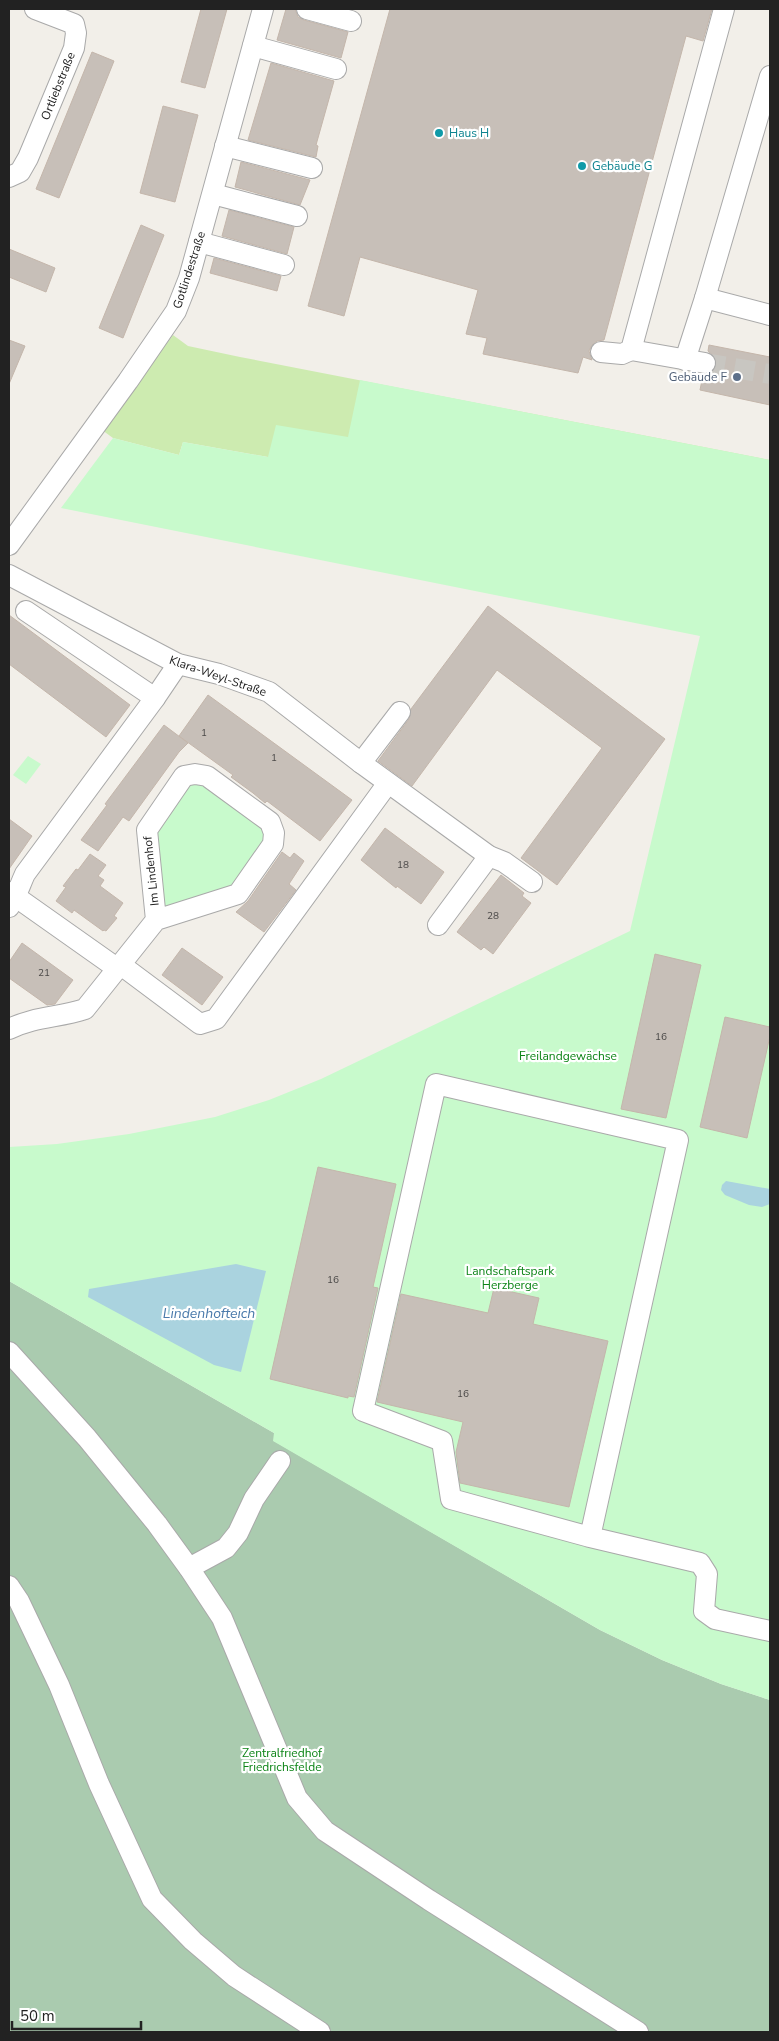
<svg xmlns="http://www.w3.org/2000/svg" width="779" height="2041" font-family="'Nunito Sans',sans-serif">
<rect width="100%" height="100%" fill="#f2efe9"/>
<!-- grass -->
<polygon fill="#cdebb0" points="173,335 188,346 240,357 770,460 268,457 183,442 179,455 113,438 102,430"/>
<!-- cemetery -->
<polygon fill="#aacbaf" points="9,1281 274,1433 274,1441 600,1630 662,1660 721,1684 770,1700 770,2032 9,2032"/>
<!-- park -->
<g fill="#c8facc">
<polygon points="360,380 770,460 770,1700 721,1684 662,1660 600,1630 273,1441 274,1433 9,1281 9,1147 57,1144 129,1134 215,1117 269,1100 321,1079 630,931 700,636 61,508 113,438 179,455 183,442 268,457 276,425 348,437"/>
<polygon points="28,756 41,764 26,784 13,775"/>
<polygon points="195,779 258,818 268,837 233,887 167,908 163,906 152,835 185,784"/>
</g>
<!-- water -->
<g fill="#aad3df">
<polygon points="726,1181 770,1189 770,1204 762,1207 749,1205 725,1195 721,1190 722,1185"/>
<polygon points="236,1264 266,1271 241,1372 214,1365 88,1297 89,1289"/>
</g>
<!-- building -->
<g fill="#c7bfb8" stroke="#c4b6ab">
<polygon points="201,9 227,9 205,88 181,82"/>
<polygon points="286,9 295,9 298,17 304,20 348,32 341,58 277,40"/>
<polygon points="390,9 712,9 703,41 686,36 604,340 597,341 592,345 589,351 592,360 583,357 578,373 483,354 487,338 466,334 478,290 360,257 344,316 308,306"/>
<polygon points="92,52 114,61 59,198 36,189"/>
<polygon points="271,63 334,81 316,145 318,146 316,157 248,140"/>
<polygon points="163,106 198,115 175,202 140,193"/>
<polygon points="241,162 310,180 300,205 235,187"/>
<polygon points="229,210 294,227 287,254 222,236"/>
<polygon points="141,225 164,235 123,338 99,328"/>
<polygon points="9,249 55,268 46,292 9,277"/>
<polygon points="214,258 281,276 277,291 210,273"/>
<polygon points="9,340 25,346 9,384"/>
<polygon points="709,345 770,357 770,405 700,390 703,375 710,374 717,366 716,358 708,351"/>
<polygon points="488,606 665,739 557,885 521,858 602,748 497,670 412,786 378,761 409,719 411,709"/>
<polygon points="9,615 130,705 106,737 9,664"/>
<polygon points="208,695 352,800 320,841 267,801 265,803 253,793 231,777 233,775 179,736"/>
<polygon points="164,725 188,743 179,752 129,821 123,817 98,851 81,840 107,805 105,804"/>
<polygon points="9,819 32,836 9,869"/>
<polygon points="385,828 444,872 421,904 397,886 396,888 361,860"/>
<polygon points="282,852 290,858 294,853 304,861 289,884 296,890 264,932 236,912 248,901"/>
<polygon points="90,854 106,865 98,876 104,880 100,886 123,903 114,916 117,918 106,931 104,930 103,931 74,910 72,913 56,901 66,887 63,886 76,869 78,870"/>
<polygon points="501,875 524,893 522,896 531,903 493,954 484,947 481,950 457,932"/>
<polygon points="22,943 73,980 55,1004 47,1005 9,978 9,962"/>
<polygon points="182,948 223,977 202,1005 162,975"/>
<polygon points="655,954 701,965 666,1118 621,1109"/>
<polygon points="725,1017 770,1027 770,1036 747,1138 700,1127"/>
<polygon points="318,1167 396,1184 373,1287 378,1288 354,1397 348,1396 348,1398 270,1379"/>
<polygon points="494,1288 539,1298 533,1324 608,1341 569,1507 460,1483 456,1452 463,1422 377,1402 401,1294 488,1313"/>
</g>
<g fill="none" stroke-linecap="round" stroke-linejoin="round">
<!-- minor-tunnel -->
<polyline stroke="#c8c6c1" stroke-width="20" stroke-dasharray="20 10" stroke-linecap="butt" points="705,363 770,374"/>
<defs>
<g id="minor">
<polyline points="307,9 351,21"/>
<polyline points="253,46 336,69"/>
<polyline points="225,146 312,168"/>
<polyline points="9,177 20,172 28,158 74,48 76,33 74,24 35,9"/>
<polyline points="213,194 297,216"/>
<polyline points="199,242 284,265"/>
<polyline points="705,298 770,315"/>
<polyline points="631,350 705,363"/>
<polyline points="601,352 622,354 631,350 724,9"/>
<polyline points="685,360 705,298 770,76"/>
<polyline points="9,545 128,381 176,311 189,278 263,9"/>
<polyline points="9,575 178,664 219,674 269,692 361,763 489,856 504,862 532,882"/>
<polyline points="26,611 155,698"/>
<polyline points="361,763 400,712"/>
<polyline points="9,892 118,969"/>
<path d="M9 907C17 896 19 887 25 874L155 698 178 664"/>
<polyline points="438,925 489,856"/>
<polyline points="121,965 200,1024 216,1019 388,783"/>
<path d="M9 1029C36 1016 58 1018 85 1009L156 920 238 894 273 844 274 833 270 822 207 776 195 774 184 776 147 830 156 920"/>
<polyline points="9,1352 87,1438 157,1524 189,1568 222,1618 297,1798 325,1831 429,1900 638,2032"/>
<polyline points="590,1537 678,1140 436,1084 363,1411 442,1441 451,1499 590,1537 700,1563 707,1574 704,1611 715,1619 770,1631"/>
<polyline points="189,1568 226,1548 238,1533 254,1499 280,1461"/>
<polyline points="9,1586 19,1601 59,1685 99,1784 152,1899 193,1941 234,1976 320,2032"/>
</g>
</defs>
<!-- minor casing -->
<use href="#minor" stroke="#a9a9a9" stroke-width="22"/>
<!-- minor -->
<use href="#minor" stroke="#fff" stroke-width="20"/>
</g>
<!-- markers -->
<g fill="#0f9aa8" stroke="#fff" stroke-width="2">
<circle cx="439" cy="133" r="5"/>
<circle cx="582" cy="166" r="5"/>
</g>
<circle fill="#5c6f8a" stroke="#fff" stroke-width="2" cx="737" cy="377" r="5"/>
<g text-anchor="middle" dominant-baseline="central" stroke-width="4.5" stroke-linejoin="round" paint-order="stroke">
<!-- number labels -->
<g font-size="10" fill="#4b4948">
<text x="204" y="733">1</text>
<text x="274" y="758">1</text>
<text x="403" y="865">18</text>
<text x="493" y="916">28</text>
<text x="44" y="973">21</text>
<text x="661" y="1037">16</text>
<text x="333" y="1280">16</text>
<text x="463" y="1394">16</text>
</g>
<!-- street labels -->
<g font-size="12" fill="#222" stroke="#fff">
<text transform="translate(58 86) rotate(-68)">Ortliebstraße</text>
<text transform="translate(189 270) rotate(-72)">Gotlindestraße</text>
<text transform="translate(218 676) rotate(19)">Klara-Weyl-Straße</text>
<text transform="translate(151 871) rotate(-96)">Im Lindenhof</text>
</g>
<!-- culture labels -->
<g font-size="12" fill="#0d838f" stroke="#fff" text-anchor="start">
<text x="449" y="133">Haus H</text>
<text x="592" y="166">Gebäude G</text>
</g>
<!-- service labels -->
<g font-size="12" fill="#4e5e75" stroke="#fff" text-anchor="end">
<text x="727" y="377">Gebäude F</text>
</g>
<!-- park labels -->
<g font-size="12" fill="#0c8416" stroke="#fff">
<text x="568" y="1056">Freilandgewächse</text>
<text x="510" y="1271">Landschaftspark<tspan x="510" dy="14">Herzberge</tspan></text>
<text x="282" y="1753">Zentralfriedhof<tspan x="282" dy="14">Friedrichsfelde</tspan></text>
</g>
<!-- water labels -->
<g font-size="14" font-style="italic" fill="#4a7aab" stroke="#fff">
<text x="209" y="1313">Lindenhofteich</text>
</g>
</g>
<!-- border -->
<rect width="779" height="2041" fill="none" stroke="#222222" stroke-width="20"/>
<!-- scale -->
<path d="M12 2021v8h129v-8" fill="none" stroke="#222222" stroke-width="2.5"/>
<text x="20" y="2021" font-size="15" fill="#222222" stroke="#ffffff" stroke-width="4" paint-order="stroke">50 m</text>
</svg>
